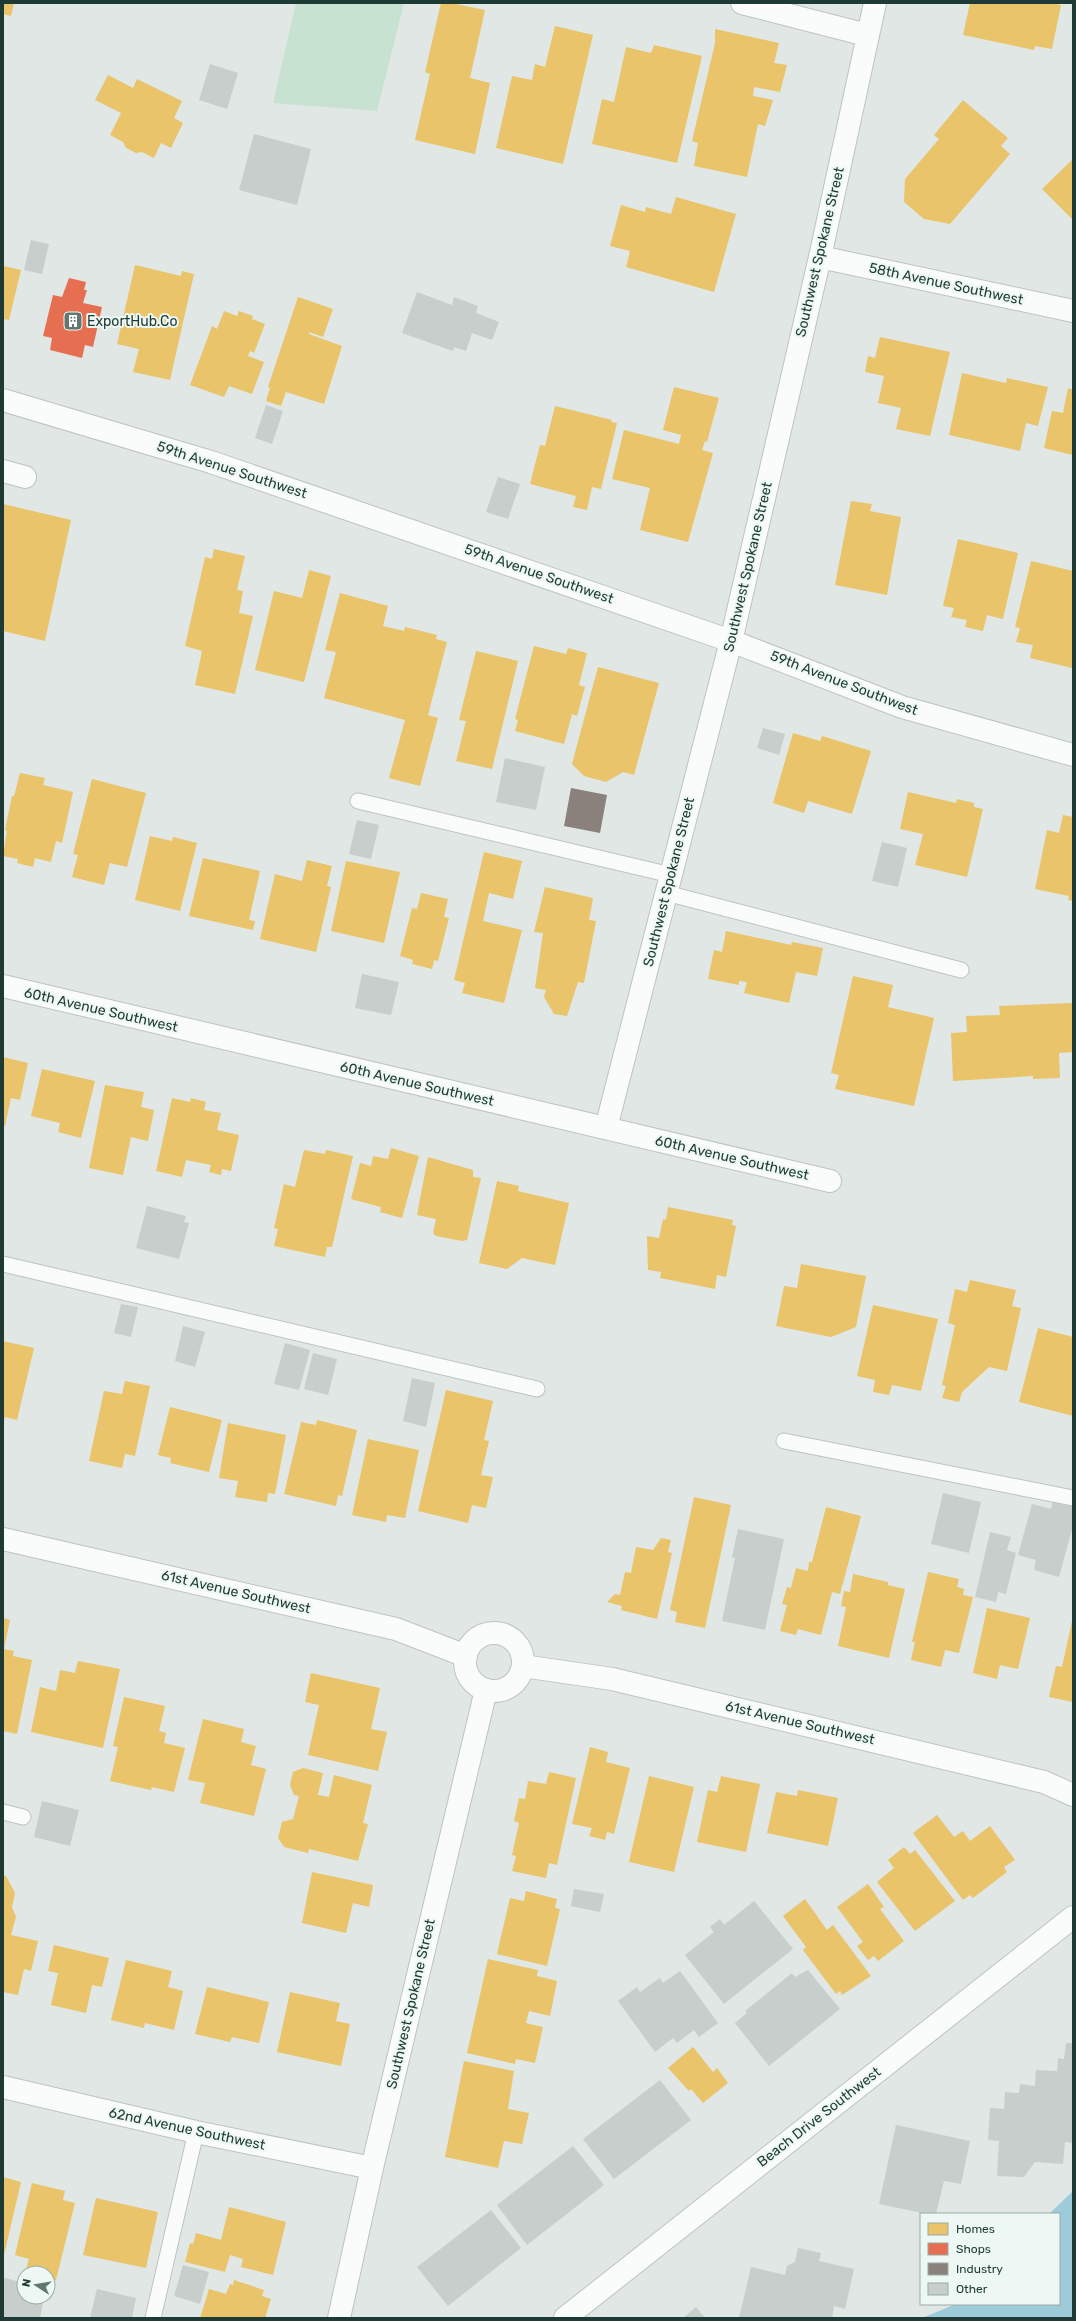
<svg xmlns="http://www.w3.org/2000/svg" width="1076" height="2321" font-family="Rubik,sans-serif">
<rect width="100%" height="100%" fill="#e0e7e4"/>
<!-- green -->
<polygon fill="#c7e2d1" points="296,3 404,3 377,111 273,103"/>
<!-- water -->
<polygon fill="#9dcbd9" points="1073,2191 1073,2318 922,2318 956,2304 1059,2304 1059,2214 1049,2214"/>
<!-- homes -->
<g fill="#e9c46a">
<polygon points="3,3 14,3 11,16 3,14"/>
<polygon points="441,3 451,3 485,10 470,78 490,83 475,154 415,140 430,74 425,72"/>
<polygon points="970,3 1052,3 1061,5 1052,49 1035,46 1034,50 963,35"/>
<polygon points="555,26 593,35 563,164 496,148 512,76 532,80 535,64 545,67"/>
<polygon points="715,29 779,43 774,63 787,65 780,92 754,87 753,96 773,100 765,126 758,124 747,177 694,166 698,143 692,141 715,43"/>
<polygon points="654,45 702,56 677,163 592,144 602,99 614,102 626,47 651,53"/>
<polygon points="108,75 133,88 137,79 182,101 174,118 183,123 171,148 161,143 154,158 142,152 136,153 126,148 123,142 110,135 121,113 95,100"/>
<polygon points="963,100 1008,138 1001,146 1010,154 950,224 924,219 904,202 905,179 939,139 934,135"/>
<polygon points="1073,159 1073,220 1042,189"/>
<polygon points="676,197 736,214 714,292 626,267 630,251 610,246 621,205 645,212 646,207 671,214"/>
<polygon points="135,265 181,276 182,271 194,274 170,380 133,372 139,349 117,344"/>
<polygon points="4,266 21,270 9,320 3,319"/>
<polygon points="298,297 333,309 323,337 309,332 309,334 342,346 324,404 286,392 281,406 266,401 270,388 268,387"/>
<polygon points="224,311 237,316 239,311 253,316 252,319 265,324 254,353 250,351 248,356 264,362 252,394 229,386 224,397 190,385 212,326 217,329"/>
<polygon points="880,337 950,352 930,436 896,429 901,408 878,403 884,376 865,372 868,356 875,358"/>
<polygon points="962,373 1006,383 1007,378 1048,387 1038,426 1026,423 1020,451 949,435"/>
<polygon points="674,387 719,398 707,442 705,441 702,450 713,453 688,542 640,530 650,488 612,479 624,430 679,444 681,435 663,430"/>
<polygon points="1068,388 1073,390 1073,455 1044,448 1052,411 1063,413"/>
<polygon points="555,406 612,420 611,422 617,423 601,489 592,487 587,510 573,507 576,496 530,484 540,445 545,446"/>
<polygon points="851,501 872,504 870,511 901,517 887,595 835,585"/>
<polygon points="3,504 71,520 45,641 3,631"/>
<polygon points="958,539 1018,553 1003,619 987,615 983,631 965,627 967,620 951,617 954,608 943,606"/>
<polygon points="214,549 245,556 237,590 243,591 239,613 253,616 235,694 195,685 202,651 185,646 205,557 212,559"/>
<polygon points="1031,561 1073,571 1072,668 1030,658 1033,645 1016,642 1020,628 1015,627"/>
<polygon points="309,570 331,576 304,682 255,670 274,591 302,598"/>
<polygon points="340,593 388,606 383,626 404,631 405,627 437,635 436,639 447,642 428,715 438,718 420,786 389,778 405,720 324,698 336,652 325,650"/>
<polygon points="534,646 566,654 568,648 587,653 579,685 585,687 577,716 572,714 564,744 515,731 518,720 515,719"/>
<polygon points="476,651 518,661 492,769 456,761 466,721 459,720"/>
<polygon points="598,667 659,683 634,775 623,772 606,782 584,776 572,764"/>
<polygon points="793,733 820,741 822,736 871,751 852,814 808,801 804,813 773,803"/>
<polygon points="20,773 45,778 43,785 73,792 62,843 56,841 51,862 35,858 33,867 17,863 18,859 3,856 7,831 5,830 12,796 14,796"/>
<polygon points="92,779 146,793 127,867 110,863 104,885 72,877 78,855 73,854"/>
<polygon points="908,792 956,803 957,799 974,803 974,807 983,809 967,877 915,865 923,834 900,829"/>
<polygon points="1063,815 1073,817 1073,901 1068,900 1069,896 1035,889 1047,830 1059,833"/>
<polygon points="150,836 172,841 173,837 197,843 180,911 135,900"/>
<polygon points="484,852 522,861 513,899 489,893 483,921 522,930 504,1003 462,993 465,983 454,980"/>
<polygon points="203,858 260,871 249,920 255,921 253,930 189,916"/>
<polygon points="307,860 332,866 327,886 331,887 316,952 260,939 275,874 302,881"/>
<polygon points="346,861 400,872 384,943 331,931"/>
<polygon points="545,887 593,898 589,920 596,921 584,983 578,982 567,1016 554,1014 544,997 546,990 535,988 543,933 534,932"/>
<polygon points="421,893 448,899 444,917 449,918 438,961 434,960 432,969 412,964 413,960 400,956 412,908 417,909"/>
<polygon points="726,931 791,945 792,942 823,948 817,976 796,972 789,1003 744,993 747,982 739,981 739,985 708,979 714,950 722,952"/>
<polygon points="853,976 893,985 888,1007 934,1018 914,1106 835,1089 839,1075 831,1073"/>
<polygon points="1072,1003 1073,1052 1059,1053 1060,1078 1033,1079 1033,1076 953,1081 951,1033 967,1032 966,1016 1000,1015 999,1006"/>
<polygon points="3,1057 28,1063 20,1100 11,1098 5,1126 3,1126"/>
<polygon points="42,1069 95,1081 81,1138 58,1132 60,1123 31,1116"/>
<polygon points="105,1085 144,1092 141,1107 154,1110 148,1141 131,1137 123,1175 89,1168"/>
<polygon points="172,1098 190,1102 191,1098 206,1102 204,1110 221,1113 217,1130 239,1135 231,1171 222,1169 221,1175 209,1172 211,1165 186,1160 182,1177 156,1171"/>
<polygon points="391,1148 419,1156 402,1218 380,1212 381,1207 351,1199 360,1163 371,1166 373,1156 388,1159"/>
<polygon points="304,1150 325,1154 326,1150 353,1156 332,1247 327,1247 325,1257 274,1246 278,1229 274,1228 284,1184 295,1187"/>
<polygon points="428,1157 473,1170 473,1177 481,1178 467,1240 462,1241 436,1236 433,1233 436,1219 417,1215"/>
<polygon points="497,1181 519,1186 518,1191 569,1203 555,1265 522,1258 507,1269 479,1263"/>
<polygon points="668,1207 733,1220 732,1225 736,1226 726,1277 717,1275 715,1289 660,1278 661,1272 648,1270 647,1236 659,1238 663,1219 666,1220"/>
<polygon points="801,1264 866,1276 856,1327 831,1337 776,1326 784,1286 797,1288"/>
<polygon points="970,1280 1016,1290 1012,1306 1021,1308 1007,1371 989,1367 962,1392 959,1402 942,1398 946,1386 942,1385 955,1325 948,1323 955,1289 967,1292"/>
<polygon points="873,1305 938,1319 921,1391 892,1385 889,1395 873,1392 875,1380 857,1376"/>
<polygon points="1038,1328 1073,1337 1073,1416 1019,1402"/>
<polygon points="3,1341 34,1348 17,1420 5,1417 4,1421"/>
<polygon points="125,1381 150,1386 135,1456 125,1454 122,1468 89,1461 104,1391 122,1394"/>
<polygon points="446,1390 493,1401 484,1440 489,1441 481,1475 493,1477 486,1508 472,1505 468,1523 418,1511"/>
<polygon points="170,1407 222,1420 209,1472 170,1463 171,1458 158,1455"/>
<polygon points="317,1420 357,1430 342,1496 338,1495 336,1506 284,1494 301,1422 316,1425"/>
<polygon points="228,1423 286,1435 275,1494 268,1493 267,1502 235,1497 238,1481 219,1478"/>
<polygon points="368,1439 419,1450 405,1518 387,1515 386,1522 352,1515"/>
<polygon points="694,1497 731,1505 705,1628 675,1622 677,1612 670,1610"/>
<polygon points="826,1507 861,1516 840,1594 832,1592 821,1635 798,1629 796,1635 780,1631 787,1605 782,1604 787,1587 791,1588 796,1568 808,1571 809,1562 812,1562"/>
<polygon points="661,1538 671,1540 668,1552 672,1553 657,1619 621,1610 622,1606 607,1602 615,1594 620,1595 625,1572 631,1573 636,1547 653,1550"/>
<polygon points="928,1572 959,1579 957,1587 964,1589 963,1595 973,1597 959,1653 945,1650 941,1667 911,1660 915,1642 912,1642"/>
<polygon points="853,1574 888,1582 888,1585 905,1589 889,1658 838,1646 846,1607 841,1606 844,1591 850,1592"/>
<polygon points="987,1608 1030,1618 1018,1669 1000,1665 997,1679 973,1673"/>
<polygon points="3,1618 10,1620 4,1649 14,1651 13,1656 32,1660 17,1734 3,1731"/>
<polygon points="1072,1621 1073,1621 1073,1702 1049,1697 1056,1666 1062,1667"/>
<polygon points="78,1661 120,1669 103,1748 31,1732 40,1687 56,1691 60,1670 75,1673"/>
<polygon points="311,1673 380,1688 371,1729 387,1732 378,1771 308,1755 319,1705 305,1702"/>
<polygon points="124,1697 165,1706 159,1731 166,1733 164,1743 185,1748 174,1792 152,1787 151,1790 110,1781 118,1747 113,1746"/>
<polygon points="203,1719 244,1729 241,1742 256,1746 251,1765 266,1769 254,1816 200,1803 205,1783 188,1780"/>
<polygon points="590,1747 608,1752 606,1762 630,1768 614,1834 607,1832 605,1840 589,1836 592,1828 572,1824"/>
<polygon points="303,1768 323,1773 318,1795 329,1797 334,1775 372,1785 363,1823 368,1824 358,1861 309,1849 308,1853 284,1847 278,1838 282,1822 293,1819 299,1796 294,1795 290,1785 293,1772"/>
<polygon points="549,1772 576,1778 557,1865 549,1863 546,1878 512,1871 516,1856 512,1855 519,1823 514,1821 519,1798 525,1799 528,1781 546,1784"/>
<polygon points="649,1776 694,1787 674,1872 629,1862"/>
<polygon points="721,1776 760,1784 746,1852 697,1842 708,1790 717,1792"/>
<polygon points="798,1790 838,1798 828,1846 767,1833 776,1792 797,1796"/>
<polygon points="937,1815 954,1837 963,1831 970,1841 990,1826 1015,1860 1004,1867 1007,1872 973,1898 970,1895 963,1900 913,1833"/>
<polygon points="904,1847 910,1854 915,1850 955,1901 915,1931 877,1882 894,1868 888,1860"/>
<polygon points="312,1872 373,1885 369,1907 353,1903 346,1933 302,1923"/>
<polygon points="3,1875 6,1876 15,1893 12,1907 16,1917 11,1935 38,1941 31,1971 24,1969 18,1995 3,1992"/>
<polygon points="868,1884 884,1907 880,1909 904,1941 878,1961 874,1956 868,1960 857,1946 863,1942 837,1907"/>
<polygon points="526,1891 557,1899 555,1908 560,1909 547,1966 497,1954 510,1898 524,1901"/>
<polygon points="805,1899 827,1930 833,1925 871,1976 842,1995 840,1991 836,1994 803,1950 806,1947 783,1916"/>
<polygon points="54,1945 109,1958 102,1987 92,1985 86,2013 51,2005 58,1973 48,1971"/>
<polygon points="488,1959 538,1970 537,1976 557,1981 550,2016 529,2011 526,2023 543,2027 535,2063 516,2059 515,2064 467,2053"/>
<polygon points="126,1960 172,1971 168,1987 183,1991 174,2030 145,2023 144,2028 111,2020"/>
<polygon points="207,1987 269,2002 259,2043 232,2037 230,2042 195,2034"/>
<polygon points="290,1992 340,2003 336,2021 350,2024 341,2066 277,2052"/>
<polygon points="693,2047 713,2072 717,2068 728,2083 703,2103 691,2089 689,2091 668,2068"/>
<polygon points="464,2061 514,2071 508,2109 529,2113 522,2144 504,2141 498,2168 445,2157"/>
<polygon points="3,2177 21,2182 4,2255 3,2255"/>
<polygon points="32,2183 65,2191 63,2200 75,2203 56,2280 48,2279 48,2273 25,2273 29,2259 15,2255"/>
<polygon points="96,2198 158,2212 146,2268 83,2255"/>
<polygon points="229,2207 286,2222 273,2275 241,2267 243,2259 230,2255 225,2272 185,2262 190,2243 193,2244 196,2233 221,2240"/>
<polygon points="234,2280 264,2290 262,2296 271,2299 265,2318 200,2318 209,2289 226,2294 230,2284 233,2285"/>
</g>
<!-- shops -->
<polygon fill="#e76f51" points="69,278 86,282 84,290 87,290 83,303 102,307 93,347 85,345 82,358 50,350 52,338 43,336 53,295 62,297"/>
<!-- industry -->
<polygon fill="#8a817c" points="571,788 607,795 600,833 564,826"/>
<!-- building -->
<g fill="#c7cecb">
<polygon points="210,64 238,73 227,109 199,100"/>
<polygon points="254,134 311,149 297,205 239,190"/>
<polygon points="31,240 49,244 42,274 24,270"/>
<polygon points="417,292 452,305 454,297 478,306 476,313 499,322 492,340 472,333 466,351 454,347 453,351 402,333"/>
<polygon points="266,405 283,411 272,444 255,438"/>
<polygon points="498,477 520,484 508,519 486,512"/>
<polygon points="763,728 785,734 779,755 757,748"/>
<polygon points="505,758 545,767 536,810 496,802"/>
<polygon points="357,820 379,825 371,859 349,854"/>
<polygon points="882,842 907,848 898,887 872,881"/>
<polygon points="362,974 399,982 391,1015 355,1008"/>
<polygon points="147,1206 186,1216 184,1222 189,1223 179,1259 136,1248"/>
<polygon points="121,1304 138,1307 131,1337 114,1333"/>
<polygon points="183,1326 205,1332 195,1367 175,1361"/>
<polygon points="285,1343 310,1350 299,1390 274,1384"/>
<polygon points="313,1353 337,1359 328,1395 304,1389"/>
<polygon points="412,1378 435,1383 426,1427 403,1421"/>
<polygon points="943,1493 981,1502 969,1553 931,1544"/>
<polygon points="1053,1501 1073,1506 1073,1526 1059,1577 1034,1570 1036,1560 1018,1555 1032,1504 1051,1509"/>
<polygon points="738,1529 784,1539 765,1630 722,1621 735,1558 732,1557"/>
<polygon points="990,1532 1011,1537 1007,1550 1016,1553 1006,1594 998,1592 996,1602 975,1597"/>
<polygon points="42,1801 79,1810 70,1846 34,1837"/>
<polygon points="574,1889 604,1894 600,1912 571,1906"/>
<polygon points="754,1901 793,1949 724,2004 685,1955 714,1932 710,1927 720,1919 724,1925"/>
<polygon points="808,1970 840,2009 769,2066 735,2023 747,2013 745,2011 792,1973 795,1977"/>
<polygon points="680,1971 718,2023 699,2037 694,2030 677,2043 673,2038 655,2052 618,2001 637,1987 640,1992 660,1978 663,1983"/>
<polygon points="1066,2043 1073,2043 1073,2143 1065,2142 1063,2164 1035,2162 1024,2177 997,2176 999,2141 988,2140 990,2108 1004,2109 1005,2092 1019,2093 1020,2084 1035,2086 1036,2070 1057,2071 1058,2058 1064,2059"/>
<polygon points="660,2080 691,2120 614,2179 583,2139"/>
<polygon points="896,2125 970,2141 961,2184 944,2181 936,2214 927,2214 879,2204"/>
<polygon points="573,2146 604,2185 527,2245 497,2205"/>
<polygon points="491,2210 521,2248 448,2306 417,2267"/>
<polygon points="798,2248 821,2253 819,2261 854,2269 845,2309 834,2306 832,2318 739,2318 751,2267 785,2275 787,2266 795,2262"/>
<polygon points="183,2265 209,2272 200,2304 174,2296"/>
<polygon points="5,2278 24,2283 24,2297 44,2297 40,2318 3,2318 3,2288"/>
<polygon points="97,2289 136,2298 132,2318 90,2318"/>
<polygon points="696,2307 705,2318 683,2318"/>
</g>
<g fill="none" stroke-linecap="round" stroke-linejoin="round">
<defs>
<g id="service">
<polyline points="358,801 671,875"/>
<polyline points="666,893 961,970"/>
<polyline points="3,1264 537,1389"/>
<polyline points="784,1441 1073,1498"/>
<polyline points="3,1812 23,1817"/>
<polyline points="153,2318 196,2132"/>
</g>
<g id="minor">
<polyline points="742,3 867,35"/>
<polyline points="820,257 875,3"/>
<polyline points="3,471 25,477"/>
<polyline points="3,986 830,1181"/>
<polyline points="606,1128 731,641 902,707 1073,755"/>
<polyline points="3,1539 396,1629 466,1656"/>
<circle cx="494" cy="1662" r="29"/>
<polyline points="523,1666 612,1679 1044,1782 1073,1795"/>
<polyline points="3,2087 196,2132 372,2168"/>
<polyline points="339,2318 372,2168 486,1690"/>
</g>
<polyline id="tertiary" points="3,400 211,462 731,641 820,257 1073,311"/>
<polyline id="secondary" points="565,2318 1073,1917"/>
</defs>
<!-- service casing -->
<use href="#service" stroke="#bdc4c1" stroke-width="17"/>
<!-- minor casing -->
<use href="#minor" stroke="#bdc4c1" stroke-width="24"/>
<!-- tertiary casing -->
<use href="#tertiary" stroke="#bdc4c1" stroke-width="24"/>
<!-- secondary casing -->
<use href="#secondary" stroke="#bcc4c2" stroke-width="24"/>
<!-- service -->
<use href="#service" stroke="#fafbfb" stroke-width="15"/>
<!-- minor -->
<use href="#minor" stroke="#fafbfb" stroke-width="22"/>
<!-- tertiary -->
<use href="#tertiary" stroke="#fafbfb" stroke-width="22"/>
<!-- secondary -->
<use href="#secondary" stroke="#fafbfb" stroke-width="22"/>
</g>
<!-- icons -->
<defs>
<symbol id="building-square" viewBox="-11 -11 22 22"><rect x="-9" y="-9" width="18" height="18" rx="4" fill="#627772" stroke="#edf7f3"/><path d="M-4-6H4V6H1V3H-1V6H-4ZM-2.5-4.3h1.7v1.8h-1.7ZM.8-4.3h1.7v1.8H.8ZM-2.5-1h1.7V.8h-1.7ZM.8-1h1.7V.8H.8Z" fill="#fff"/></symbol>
</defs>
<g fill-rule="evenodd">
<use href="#building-square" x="62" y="310" width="22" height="22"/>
</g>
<g text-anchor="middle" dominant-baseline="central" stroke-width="4" stroke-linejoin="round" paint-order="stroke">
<!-- street labels -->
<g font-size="14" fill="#1e3a35" stroke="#edf7f3">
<text transform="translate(820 252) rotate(-77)">Southwest Spokane Street</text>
<text transform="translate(946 284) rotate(12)">58th Avenue Southwest</text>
<text transform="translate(232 470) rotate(18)">59th Avenue Southwest</text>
<text transform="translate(748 567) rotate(-77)">Southwest Spokane Street</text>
<text transform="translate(539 574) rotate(19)">59th Avenue Southwest</text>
<text transform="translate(844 683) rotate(21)">59th Avenue Southwest</text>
<text transform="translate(669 882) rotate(-76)">Southwest Spokane Street</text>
<text transform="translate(101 1010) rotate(13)">60th Avenue Southwest</text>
<text transform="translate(417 1084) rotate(13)">60th Avenue Southwest</text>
<text transform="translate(732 1158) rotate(13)">60th Avenue Southwest</text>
<text transform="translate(236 1592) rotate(13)">61st Avenue Southwest</text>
<text transform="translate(800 1723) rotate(13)">61st Avenue Southwest</text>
<text transform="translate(411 2004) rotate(-77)">Southwest Spokane Street</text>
<text transform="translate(819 2117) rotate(-38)">Beach Drive Southwest</text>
<text transform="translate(187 2129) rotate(12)">62nd Avenue Southwest</text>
</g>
<!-- poi labels -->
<g font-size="14" fill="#1e3a35" stroke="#edf7f3" text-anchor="start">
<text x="87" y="321">ExportHub.Co</text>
</g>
</g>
<!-- border -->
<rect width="1076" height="2321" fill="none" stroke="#1e3a35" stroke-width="8"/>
<!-- legend -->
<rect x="920" y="2213" width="140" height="92" fill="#edf7f3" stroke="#9aaba7"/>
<rect x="928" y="2223" width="20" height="12" fill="#e9c46a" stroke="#9aaba7"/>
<text x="956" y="2233" font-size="12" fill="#1e3a35">Homes</text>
<rect x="928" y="2243" width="20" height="12" fill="#e76f51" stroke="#9aaba7"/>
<text x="956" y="2253" font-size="12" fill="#1e3a35">Shops</text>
<rect x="928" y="2263" width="20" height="12" fill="#8a817c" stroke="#9aaba7"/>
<text x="956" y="2273" font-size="12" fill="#1e3a35">Industry</text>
<rect x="928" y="2283" width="20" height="12" fill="#c7cecb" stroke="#9aaba7"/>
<text x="956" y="2293" font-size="12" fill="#1e3a35">Other</text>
<!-- north arrow -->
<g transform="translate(36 2285) rotate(282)"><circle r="19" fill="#edf7f3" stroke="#9aaba7"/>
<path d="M0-3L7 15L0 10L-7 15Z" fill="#627772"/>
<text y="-6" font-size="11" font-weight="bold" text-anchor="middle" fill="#1e3a35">N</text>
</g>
</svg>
